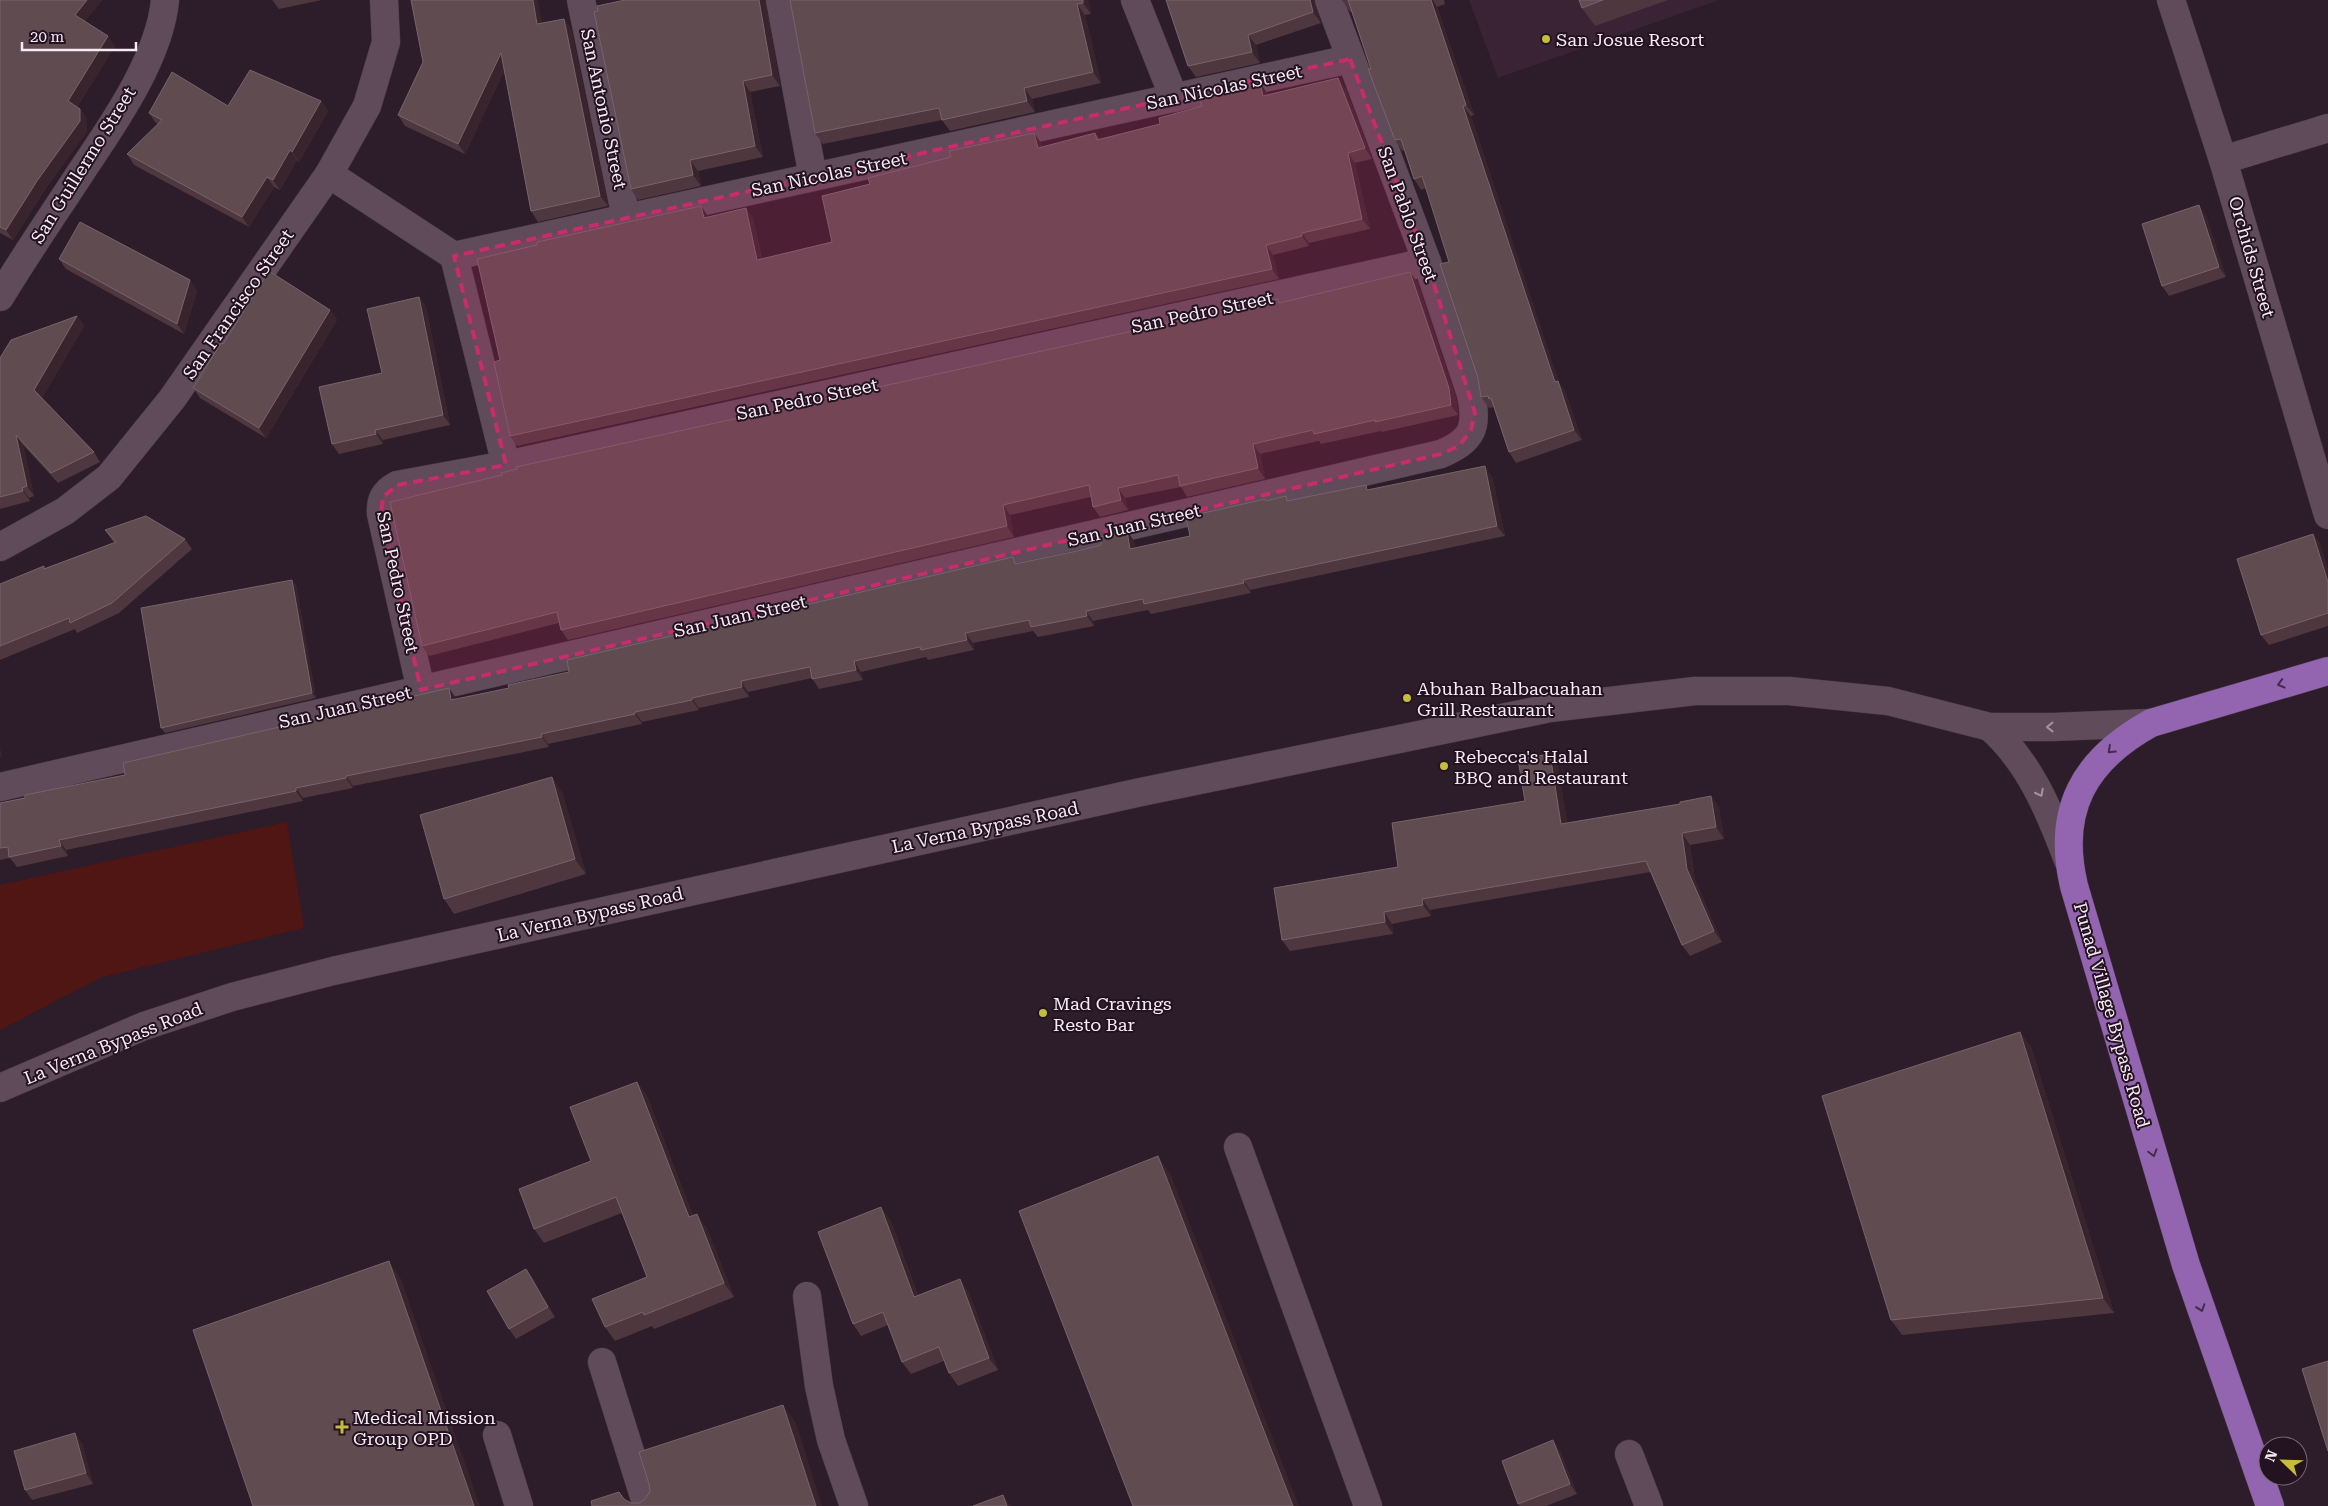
<svg xmlns="http://www.w3.org/2000/svg" width="2328" height="1506" font-family="'Roboto Serif',serif">
<rect width="100%" height="100%" fill="#2d1c29"/>
<!-- built -->
<polygon fill="#3a2335" points="1469,0 1719,0 1498,78"/>
<!-- green -->
<polygon fill="#4f1614" points="287,822 304,928 102,977 0,1030 0,885"/>
<g fill="none" stroke-linecap="round" stroke-linejoin="round">
<defs>
<g id="minor">
<polyline points="581,0 626,218"/>
<polyline points="780,0 813,177"/>
<polyline points="1135,0 1174,98"/>
<polyline points="2171,0 2223,160 2328,515"/>
<polyline points="2223,160 2328,128"/>
<polyline points="329,174 454,256 1350,59"/>
<polyline points="454,256 506,465"/>
<path d="M0 297C26 254 55 212 83 169 114 123 160 57 165 0"/>
<polyline points="0,547 65,511 109,477 172,399 329,174 367,106 386,42 384,0"/>
<path d="M421 690 381 514C380 500 384 492 397 485L506 465 1427 262"/>
<path d="M1990 727C2030 763 2049 810 2068 860"/>
<path d="M0 787 1441 454C1473 440 1478 428 1471 394L1427 262 1329 0"/>
<polyline points="0,1088 144,1026 232,997 333,971 1141,792 1550,708 1695,691 1789,691 1888,701 1990,727 2053,727 2151,723"/>
<polyline points="1238,1147 1368,1506"/>
<polyline points="807,1296 819,1386 831,1440 854,1506"/>
<polyline points="602,1362 647,1506"/>
<polyline points="497,1435 519,1506"/>
<polyline points="1629,1454 1649,1506"/>
</g>
<path id="major" d="M2270 1506 2186 1265 2074 886C2056 810 2084 760 2151 723L2328 671"/>
</defs>
<!-- minor casing -->
<use href="#minor" stroke="#463844" stroke-width="29"/>
<!-- major casing -->
<use href="#major" stroke="#463844" stroke-width="29"/>
<!-- minor -->
<use href="#minor" stroke="#5f4b5a" stroke-width="28"/>
<!-- major -->
<use href="#major" stroke="#9364b0" stroke-width="28"/>
</g>
<!-- wall -->
<g fill="#4e373e">
<polygon points="0,0 102,0 85,21 115,46 77,107 80,109 87,119 87,131 44,191 13,240 0,233"/>
<polygon points="272,0 322,0 279,9"/>
<polygon points="625,0 765,0 780,86 750,92 763,157 698,171 701,186 638,200 631,189 598,11"/>
<polygon points="790,0 1088,0 1091,14 1085,15 1101,83 1032,99 1035,112 950,131 942,120 823,144 815,133"/>
<polygon points="1166,0 1314,0 1321,23 1256,45 1260,63 1196,77 1188,66"/>
<polygon points="1342,0 1444,0 1445,4 1437,7 1474,115 1471,116 1559,383 1565,391 1582,440 1516,463 1509,452 1494,407 1489,408 1481,397 1478,378 1449,262 1426,188 1421,190 1414,179 1404,150 1402,151 1395,140 1352,12 1350,12"/>
<polygon points="1579,0 1668,0 1595,26 1582,8"/>
<polygon points="564,19 571,29 608,206 538,222 531,211 504,71 465,154 405,126 398,115 423,62 542,23"/>
<polygon points="1260,83 1267,93 1268,95 1345,88 1372,159 1355,163 1370,229 1309,243 1309,246 1273,255 1279,279 517,446 510,436 500,360 708,216 708,217 753,218 762,259 832,242 1041,143 1042,147 1095,133 1100,139 1160,124"/>
<polygon points="321,101 328,111 299,162 297,160 280,190 274,187 249,227 134,165 127,154 158,124 156,123 149,113 228,106"/>
<polygon points="2206,216 2226,277 2169,296 2162,286"/>
<polygon points="59,259 197,290 184,334 66,269"/>
<polygon points="1417,282 1456,398 1458,415 1382,432 1381,431 1321,444 1319,441 1260,454 1265,479 1187,497 1181,487 1125,498 1128,510 1100,517 1093,507 1091,497 1010,515 1014,537 568,640 561,630 559,623 429,656 422,646 1281,302"/>
<polygon points="419,297 426,307 450,425 383,440 383,444 339,454 332,444 382,373"/>
<polygon points="330,310 337,320 266,438 200,398 193,388 223,344"/>
<polygon points="77,316 84,326 42,398 94,452 100,462 58,483 23,445 34,496 29,498 30,501 0,509 0,358"/>
<polygon points="1492,476 1505,536 1250,590 1251,593 1151,614 1148,610 1093,621 1094,626 1038,637 1033,631 973,643 974,650 928,660 926,657 861,672 863,680 819,689 812,678 748,692 749,697 699,708 699,710 642,722 642,724 548,744 549,747 353,786 353,788 303,798 303,801 66,850 68,856 17,867 10,858 0,860 0,803 125,775 456,698 456,699 509,688 569,672 1017,563 1101,545 1127,531 1134,541 1135,548 1190,536 1266,501 1289,501 1369,490"/>
<polygon points="105,530 185,539 192,549 119,613 77,633 75,629 0,660 0,584 45,568 114,543"/>
<polygon points="2313,534 2320,544 2328,570 2328,626 2269,645 2261,635"/>
<polygon points="296,585 316,698 165,733 161,728"/>
<polygon points="1550,754 1558,766 1567,823 1680,804 1711,796 1719,808 1724,839 1690,845 1695,880 1722,942 1690,956 1682,945 1651,872 1430,910 1431,916 1392,924 1393,934 1290,951 1282,940 1398,867 1525,801"/>
<polygon points="562,792 586,874 454,914 444,899"/>
<polygon points="2020,1032 2031,1047 2114,1313 1902,1335 1891,1320"/>
<polygon points="637,1082 647,1096 693,1216 707,1228 734,1297 654,1329 652,1326 615,1341 605,1327 647,1277 622,1213 544,1243 534,1229 591,1161"/>
<polygon points="890,1219 918,1295 968,1291 998,1370 958,1386 949,1373 944,1361 911,1374 902,1362 888,1325 861,1336 853,1324"/>
<polygon points="526,1269 533,1279 555,1317 516,1339 509,1329"/>
<polygon points="82,1443 93,1484 32,1500 25,1490"/>
<polygon points="1560,1451 1577,1494 1546,1506 1520,1506 1518,1504"/>
</g>
<!-- shaded-wall -->
<g fill="#39242d">
<polygon points="87,0 102,0 82,25 75,15"/>
<polygon points="533,0 538,0 544,34 537,24"/>
<polygon points="759,0 765,0 780,86 772,75"/>
<polygon points="1083,0 1088,0 1091,14 1083,3"/>
<polygon points="1310,0 1314,0 1321,23 1313,12"/>
<polygon points="1431,0 1433,0 1437,7 1474,115 1466,105"/>
<polygon points="1077,4 1085,15 1101,83 1093,72"/>
<polygon points="564,19 571,29 608,206 600,196"/>
<polygon points="1248,35 1256,45 1260,63 1252,52"/>
<polygon points="108,36 115,46 75,110 68,101"/>
<polygon points="501,53 508,63 465,154 458,144"/>
<polygon points="1338,78 1345,88 1372,159 1365,148"/>
<polygon points="743,81 750,92 763,157 755,146"/>
<polygon points="1260,83 1267,93 1271,106 1263,96"/>
<polygon points="1024,88 1032,99 1035,112 1027,101"/>
<polygon points="321,101 328,111 299,162 292,152"/>
<polygon points="1463,106 1471,116 1559,383 1565,391 1582,440 1574,430 1555,382"/>
<polygon points="80,109 87,119 87,131 44,191 13,240 6,230"/>
<polygon points="1034,133 1041,143 1045,158 1038,148"/>
<polygon points="290,150 297,160 280,190 273,180"/>
<polygon points="1348,153 1355,163 1370,229 1362,219"/>
<polygon points="690,160 698,171 701,186 693,175"/>
<polygon points="267,177 274,187 249,227 242,217"/>
<polygon points="2199,205 2206,216 2226,277 2219,267"/>
<polygon points="701,206 708,216 711,228 704,218"/>
<polygon points="746,208 753,218 764,270 757,260"/>
<polygon points="1302,233 1309,243 1309,246 1302,236"/>
<polygon points="1266,245 1273,255 1279,279 1272,269"/>
<polygon points="1410,272 1417,282 1456,398 1458,415 1451,405"/>
<polygon points="190,280 197,290 184,334 177,324"/>
<polygon points="419,297 426,307 450,425 443,415"/>
<polygon points="330,310 337,320 266,438 259,428"/>
<polygon points="77,316 84,326 41,400 34,390"/>
<polygon points="375,430 383,440 383,444 376,434"/>
<polygon points="16,435 23,445 34,496 27,486"/>
<polygon points="1253,444 1260,454 1265,479 1258,468"/>
<polygon points="1485,466 1492,476 1505,536 1497,526"/>
<polygon points="22,488 29,498 30,501 23,491"/>
<polygon points="1118,488 1125,498 1128,510 1121,500"/>
<polygon points="1003,505 1010,515 1014,537 1007,526"/>
<polygon points="1127,531 1134,541 1137,559 1130,549"/>
<polygon points="2313,534 2320,544 2328,570 2328,582"/>
<polygon points="292,580 296,585 316,698 312,693"/>
<polygon points="1243,580 1250,590 1251,593 1244,583"/>
<polygon points="1086,611 1093,621 1094,626 1087,616"/>
<polygon points="965,633 973,643 974,650 967,640"/>
<polygon points="854,661 861,672 863,680 856,670"/>
<polygon points="741,681 748,692 749,697 742,687"/>
<polygon points="449,688 456,698 458,710 451,700"/>
<polygon points="692,698 699,708 699,710 692,700"/>
<polygon points="635,712 642,722 642,724 635,714"/>
<polygon points="541,734 548,744 549,747 542,737"/>
<polygon points="0,747 2,759 0,756"/>
<polygon points="1550,754 1558,766 1569,835 1561,824"/>
<polygon points="346,776 353,786 353,788 346,778"/>
<polygon points="552,777 562,792 586,874 575,859"/>
<polygon points="296,788 303,798 303,801 296,791"/>
<polygon points="1711,796 1719,808 1724,839 1716,827"/>
<polygon points="1682,833 1690,845 1695,880 1722,942 1714,931 1687,869"/>
<polygon points="59,840 66,850 68,856 61,846"/>
<polygon points="1422,899 1430,910 1431,916 1423,905"/>
<polygon points="1384,912 1392,924 1393,934 1385,922"/>
<polygon points="2020,1032 2031,1047 2114,1313 2103,1298"/>
<polygon points="637,1082 647,1096 699,1232 689,1217"/>
<polygon points="1158,1156 1171,1175 1299,1506 1293,1506"/>
<polygon points="881,1207 890,1219 923,1309 914,1297"/>
<polygon points="697,1214 707,1228 734,1297 724,1283"/>
<polygon points="389,1261 401,1279 480,1506 474,1506"/>
<polygon points="526,1269 533,1279 555,1317 548,1307"/>
<polygon points="960,1279 968,1291 998,1370 989,1358"/>
<polygon points="783,1405 796,1423 822,1506 816,1506"/>
<polygon points="75,1433 82,1443 93,1484 86,1473"/>
<polygon points="1553,1440 1560,1451 1577,1494 1570,1484"/>
<polygon points="1003,1495 1011,1506 1007,1506"/>
</g>
<!-- building -->
<g fill="#604b51" stroke="#77646a">
<polygon points="0,0 87,0 75,15 108,36 68,101 80,109 80,121 37,181 6,230 0,227"/>
<polygon points="411,0 533,0 537,24 564,19 600,196 531,211 501,53 458,144 398,115 423,62"/>
<polygon points="625,0 759,0 772,75 743,81 755,146 690,160 693,175 631,189 594,12 598,11 597,6"/>
<polygon points="790,0 1083,0 1083,3 1077,4 1093,72 1024,88 1027,101 942,120 939,108 815,133"/>
<polygon points="1166,0 1310,0 1313,12 1248,35 1252,52 1188,66"/>
<polygon points="1348,0 1431,0 1466,105 1463,106 1555,382 1558,381 1574,430 1509,452 1491,398 1489,399 1488,396 1481,397 1478,378 1440,264 1449,262 1422,176 1414,179 1401,139 1395,140 1368,69 1371,69"/>
<polygon points="1579,0 1603,0 1582,8"/>
<polygon points="250,70 321,101 292,152 290,150 273,180 267,177 242,217 127,154 162,120 149,113 172,72 228,106"/>
<polygon points="1338,78 1365,148 1348,153 1362,219 1302,233 1302,236 1266,245 1272,269 510,436 494,362 500,360 477,259 537,245 537,242 701,206 704,218 746,208 757,260 832,242 822,196 870,184 868,178 951,157 949,151 1034,133 1038,148 1095,133 1097,140 1160,124 1159,118 1202,106 1199,96 1260,83 1263,96"/>
<polygon points="2199,205 2219,267 2162,286 2142,224"/>
<polygon points="80,222 190,280 177,324 59,259"/>
<polygon points="269,271 330,310 259,428 193,388 221,343 223,344"/>
<polygon points="1410,272 1449,388 1451,405 1375,422 1375,420 1314,434 1313,430 1253,444 1258,468 1180,486 1178,475 1118,488 1121,500 1093,507 1089,485 1003,505 1007,526 561,630 557,612 422,646 390,502 502,475 501,473 517,469 516,467 1278,299 1279,303"/>
<polygon points="419,297 443,415 375,430 376,434 332,444 319,387 382,373 367,309"/>
<polygon points="77,316 34,390 94,452 51,473 16,435 27,486 22,488 23,491 0,497 0,358 11,340"/>
<polygon points="1485,466 1497,526 1243,580 1244,583 1144,604 1143,599 1086,611 1087,616 1031,627 1029,620 965,633 967,640 921,650 920,647 854,661 856,670 812,679 810,667 741,681 742,687 692,698 692,700 635,712 635,714 541,734 542,737 346,776 346,778 296,788 296,791 59,840 61,846 9,857 8,847 0,848 0,803 25,798 25,795 125,775 123,763 449,688 451,700 509,688 508,685 569,672 567,660 1013,557 1015,564 1077,551 1101,545 1100,537 1127,531 1130,549 1190,536 1186,517 1265,499 1266,501 1286,496 1287,501 1366,485 1367,490"/>
<polygon points="146,516 185,539 112,603 70,623 69,618 0,646 0,584 44,566 44,569 116,542 105,530"/>
<polygon points="2313,534 2328,582 2328,613 2261,635 2237,559"/>
<polygon points="292,580 312,693 161,728 141,608"/>
<polygon points="1550,754 1561,824 1680,804 1680,802 1711,796 1716,827 1682,833 1687,869 1714,931 1682,945 1646,861 1422,899 1423,905 1384,912 1385,922 1282,940 1274,888 1398,867 1392,823 1525,801 1518,759"/>
<polygon points="552,777 575,859 444,899 420,815"/>
<polygon points="2020,1032 2103,1298 1891,1320 1822,1096"/>
<polygon points="637,1082 689,1217 697,1214 724,1283 644,1315 643,1312 605,1327 592,1299 647,1277 616,1197 534,1229 519,1189 591,1161 570,1107"/>
<polygon points="1158,1156 1293,1506 1133,1506 1019,1211"/>
<polygon points="881,1207 914,1297 960,1279 989,1358 949,1373 939,1347 902,1362 883,1312 853,1324 818,1232"/>
<polygon points="389,1261 474,1506 253,1506 193,1330"/>
<polygon points="526,1269 548,1307 509,1329 487,1291"/>
<polygon points="2328,1361 2328,1451 2302,1369"/>
<polygon points="783,1405 816,1506 592,1506 591,1501 619,1492 624,1499 631,1503 640,1503 646,1498 650,1491 649,1484 639,1452"/>
<polygon points="75,1433 86,1473 25,1490 14,1451"/>
<polygon points="1553,1440 1570,1484 1518,1504 1502,1461"/>
<polygon points="1003,1495 1007,1506 973,1506"/>
</g>
<!-- one-way arrows -->
<defs><path id="oneway-chevron" d="M-2-3.5L2.5 0L-2 3.5" fill="none" stroke-width="1.6" stroke-linecap="round" stroke-linejoin="round" transform="scale(1.25)"/></defs>
<g stroke="#452b4b">
<use href="#oneway-chevron" transform="translate(2281 684) rotate(164)"/>
<use href="#oneway-chevron" transform="translate(2111 750) rotate(137)"/>
<use href="#oneway-chevron" transform="translate(2153 1153) rotate(74)"/>
<use href="#oneway-chevron" transform="translate(2201 1308) rotate(71)"/>
</g>
<g stroke="#a3939f">
<use href="#oneway-chevron" transform="translate(2050 727) rotate(180)"/>
<use href="#oneway-chevron" transform="translate(2040 793) rotate(63)"/>
</g>
<!-- marked area -->
<path fill="#c72d6a" fill-opacity="0.2" stroke="#c72d6a" stroke-width="4" stroke-dasharray="10 6" stroke-linejoin="round" d="M1350 59 1427 262 1475 413 1471 430 1459 446 1441 454 421 690 381 514 383 497 397 485 506 465 454 256Z"/>
<!-- markers -->
<g fill="#c6bc3c" stroke="#231220" stroke-width="2">
<circle cx="1546" cy="39" r="5"/>
<circle cx="1407" cy="698" r="5"/>
<circle cx="1444" cy="766" r="5"/>
<circle cx="1043" cy="1013" r="5"/>
<path d="M339.5 1419.5h5v5h5v5h-5v5h-5v-5h-5v-5h5z"/>
</g>
<g text-anchor="middle" dominant-baseline="central" stroke-width="4" stroke-linejoin="round" paint-order="stroke">
<!-- poi labels -->
<g font-size="18" fill="#f6eaf3" stroke="#231220" text-anchor="start">
<text x="1556" y="39">San Josue Resort</text>
<text x="1417" y="688">Abuhan Balbacuahan<tspan x="1417" dy="21">Grill Restaurant</tspan></text>
<text x="1454" y="756">Rebecca's Halal<tspan x="1454" dy="21">BBQ and Restaurant</tspan></text>
<text x="1053" y="1003">Mad Cravings<tspan x="1053" dy="21">Resto Bar</tspan></text>
<text x="353" y="1417">Medical Mission<tspan x="353" dy="21">Group OPD</tspan></text>
</g>
<!-- street labels -->
<g font-size="18" fill="#f6eaf3" stroke="#231220">
<text transform="translate(1224 87) rotate(-12)">San Nicolas Street</text>
<text transform="translate(604 109) rotate(78)">San Antonio Street</text>
<text transform="translate(83 165) rotate(-58)">San Guillermo Street</text>
<text transform="translate(829 174) rotate(-12)">San Nicolas Street</text>
<text transform="translate(1408 214) rotate(70)">San Pablo Street</text>
<text transform="translate(2252 257) rotate(74)">Orchids Street</text>
<text transform="translate(238 304) rotate(-55)">San Francisco Street</text>
<text transform="translate(1202 312) rotate(-12)">San Pedro Street</text>
<text transform="translate(807 399) rotate(-12)">San Pedro Street</text>
<text transform="translate(1134 525) rotate(-13)">San Juan Street</text>
<text transform="translate(398 582) rotate(78)">San Pedro Street</text>
<text transform="translate(740 616) rotate(-13)">San Juan Street</text>
<text transform="translate(345 707) rotate(-13)">San Juan Street</text>
<text transform="translate(985 827) rotate(-12)">La Verna Bypass Road</text>
<text transform="translate(590 914) rotate(-13)">La Verna Bypass Road</text>
<text transform="translate(2112 1015) rotate(74)">Punad Village Bypass Road</text>
<text transform="translate(113 1043) rotate(-22)">La Verna Bypass Road</text>
</g>
</g>
<!-- north arrow -->
<g transform="translate(2283 1461) rotate(293)"><circle r="24" fill="#231220" stroke="#776874"/>
<path d="M0-4L9 19L0 12L-9 19Z" fill="#c6bc3c"/>
<text y="-8" font-size="14" font-weight="bold" text-anchor="middle" fill="#f6eaf3">N</text>
</g>
<!-- scale -->
<path d="M22 42v8h114v-8" fill="none" stroke="#f6eaf3" stroke-width="2.5"/>
<text x="30" y="42" font-size="15" fill="#f6eaf3" stroke="#231220" stroke-width="4" paint-order="stroke">20 m</text>
</svg>
